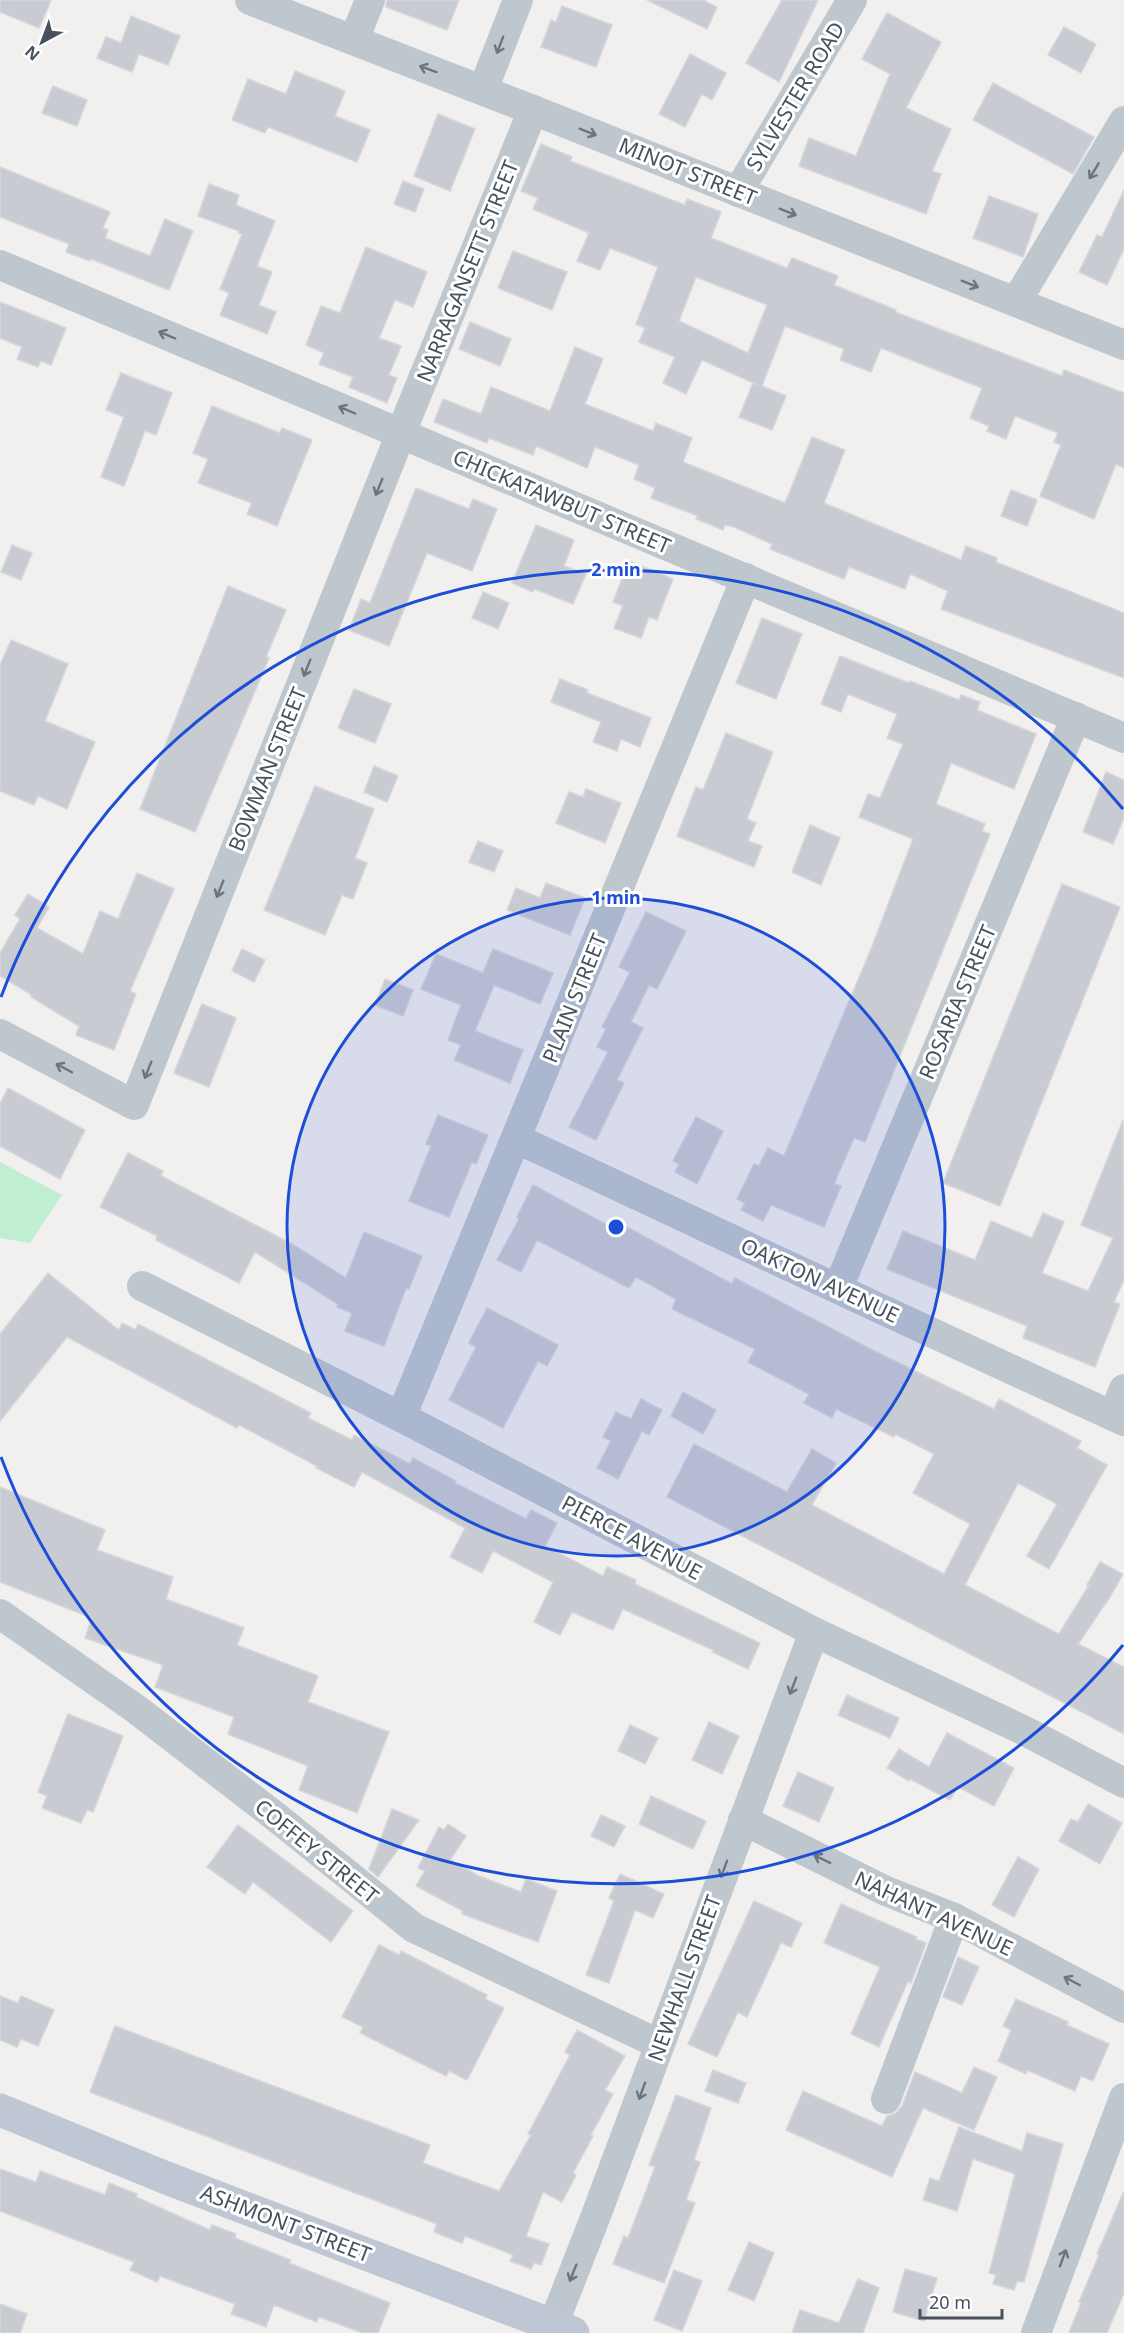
<svg xmlns="http://www.w3.org/2000/svg" width="1124" height="2333" font-family="'Noto Sans',sans-serif">
<rect width="100%" height="100%" fill="#f2efef"/>
<!-- green -->
<polygon fill="#bfeed2" points="0,1162 62,1195 30,1243 0,1238"/>
<!-- building -->
<g fill="#c9cbd2" stroke="#d4d6db" stroke-width="1.5" fill-rule="evenodd">
<polygon points="0,0 51,0 39,28 0,12"/>
<polygon points="387,0 459,0 447,30 386,7"/>
<polygon points="647,0 703,0 717,7 707,29"/>
<polygon points="782,0 818,0 779,82 746,63"/>
<polygon points="562,6 612,25 596,67 541,47 551,20 556,22"/>
<polygon points="887,13 941,42 906,108 951,129 932,171 941,174 926,214 799,166 809,138 856,156 890,74 862,59"/>
<polygon points="131,16 180,36 168,65 139,54 132,72 97,58 106,37 121,43"/>
<polygon points="1064,27 1096,44 1081,73 1048,55"/>
<polygon points="690,54 726,73 712,100 702,94 685,127 659,114"/>
<polygon points="295,71 345,91 335,116 370,130 357,162 268,127 265,133 232,120 248,79 286,94"/>
<polygon points="993,83 1094,137 1073,174 973,120"/>
<polygon points="53,86 87,100 77,126 42,113"/>
<polygon points="438,114 475,129 450,191 414,176"/>
<path d="M541 144 572 157 570 161 685 205 687 199 721 212 711 238 787 268 792 258 838 276 834 285 896 310 895 312 1062 376 1064 370 1124 393V468L1116 464 1094 519 1040 496 1061 445 1054 442 1058 433 1015 416 1006 439 987 431 989 426 970 418 982 388 881 348 871 372 840 360 844 349 785 326 762 386 786 396 772 430 739 417 753 383 758 385 702 360 686 394 663 383 675 357 639 342 645 328 636 324 658 267 610 248 600 270 577 261 589 233 533 209 538 198 521 191ZM696 277 767 305 748 353 679 321Z"/>
<polygon points="0,167 110,212 103,228 108,230 105,238 150,256 165,219 193,231 169,290 91,259 90,261 66,252 69,244 0,217"/>
<polygon points="403,181 424,189 415,212 394,204"/>
<polygon points="209,184 239,195 236,205 275,221 257,266 272,272 259,305 276,312 267,334 220,315 229,293 220,289 242,234 238,233 239,231 198,216"/>
<polygon points="1124,190 1124,249 1107,285 1079,272 1097,235 1102,237"/>
<polygon points="989,196 1038,214 1023,257 973,238"/>
<polygon points="366,247 427,272 413,307 395,300 379,338 401,346 389,375 397,378 387,403 349,387 353,377 319,364 324,353 306,345 321,306 340,313"/>
<polygon points="513,251 567,272 552,310 498,288"/>
<polygon points="0,302 66,328 51,365 41,361 38,367 17,359 22,347 0,338"/>
<polygon points="470,322 511,339 500,366 459,349"/>
<polygon points="575,347 603,359 585,404 653,431 656,423 692,438 683,462 785,503 812,437 845,450 824,503 961,560 966,546 997,558 996,562 1124,613 1124,678 941,609 948,591 910,574 905,589 849,567 844,579 770,549 772,544 734,527 725,525 723,530 696,519 698,516 651,498 655,488 634,479 639,465 595,447 587,468 536,446 533,455 489,438 487,443 434,422 443,399 481,414 491,387 550,411"/>
<polygon points="121,373 172,393 156,435 145,431 124,486 101,477 124,417 106,410"/>
<polygon points="212,406 280,433 282,428 312,440 277,526 247,514 252,503 198,483 208,459 193,453"/>
<polygon points="416,488 469,509 473,499 497,509 472,571 427,553 389,646 349,630 361,599 370,603"/>
<polygon points="1011,490 1037,500 1027,526 1001,516"/>
<polygon points="536,525 574,540 564,566 586,574 573,604 534,589 533,592 512,583"/>
<polygon points="12,545 32,553 21,580 1,572"/>
<polygon points="629,561 673,579 657,620 649,617 641,638 614,628 623,606 613,602"/>
<polygon points="228,586 286,610 266,657 269,658 195,832 140,809"/>
<polygon points="483,592 509,603 498,629 472,618"/>
<polygon points="762,618 802,634 776,699 736,683"/>
<polygon points="11,640 68,664 45,721 95,742 67,809 38,796 34,805 0,791 0,665"/>
<polygon points="840,656 909,683 910,681 959,700 961,695 980,702 977,710 1036,734 1014,789 951,763 936,804 985,824 982,831 990,834 865,1142 854,1138 834,1184 841,1186 824,1227 771,1205 763,1221 741,1210 745,1203 737,1199 754,1164 759,1166 768,1148 784,1156 871,949 913,839 859,817 868,794 880,798 903,744 887,738 897,714 848,694 841,712 821,704"/>
<polygon points="560,679 588,690 587,693 651,718 640,747 621,739 617,751 593,742 601,722 551,702"/>
<polygon points="354,689 391,704 375,743 338,728"/>
<polygon points="726,733 773,752 747,819 756,823 748,841 762,846 754,867 677,836 696,787 703,790"/>
<polygon points="374,766 398,776 387,802 364,792"/>
<polygon points="1106,772 1124,780 1124,818 1113,844 1083,832"/>
<polygon points="315,786 374,809 355,858 367,863 353,899 342,895 325,935 264,910"/>
<polygon points="586,789 621,803 605,843 556,823 569,792 583,797"/>
<polygon points="810,825 840,838 821,885 792,872"/>
<polygon points="478,841 503,851 494,872 469,862"/>
<polygon points="137,873 174,889 130,991 136,994 114,1050 76,1035 79,1026 31,997 32,995 0,976 0,953 20,919 15,915 28,894 49,907 37,928 83,954 100,911 118,919"/>
<polygon points="546,883 585,898 570,935 507,910 516,888 540,898"/>
<polygon points="1062,884 1120,907 1000,1206 943,1183"/>
<polygon points="646,912 686,931 657,989 649,985 631,1022 643,1028 617,1080 624,1083 596,1140 569,1127 608,1052 597,1047 606,1029 602,1027 630,972 619,967"/>
<polygon points="242,949 265,960 254,982 232,971"/>
<polygon points="493,949 553,973 540,1004 494,985 475,1031 523,1050 510,1083 454,1060 461,1045 448,1040 461,1005 421,989 436,954 483,973"/>
<polygon points="385,979 413,990 403,1016 375,1005"/>
<polygon points="202,1004 236,1018 209,1087 174,1073"/>
<polygon points="8,1088 85,1130 60,1179 0,1146 0,1104"/>
<polygon points="438,1115 488,1135 476,1164 472,1162 449,1217 409,1201 431,1146 426,1144"/>
<polygon points="696,1117 723,1131 697,1184 675,1172 679,1164 673,1161"/>
<polygon points="1123,1120 1124,1280 1114,1302 1120,1304 1095,1367 1023,1338 1027,1326 887,1269 903,1231 975,1260 991,1221 1032,1238 1043,1213 1064,1222 1042,1273 1088,1291 1113,1238 1081,1225"/>
<polygon points="128,1153 163,1171 161,1176 292,1244 346,1278 364,1232 422,1256 409,1289 406,1288 384,1346 345,1331 352,1313 337,1307 338,1304 255,1252 239,1283 156,1240 157,1236 100,1207"/>
<polygon points="533,1185 624,1234 627,1227 732,1284 735,1278 878,1353 994,1409 999,1399 1081,1441 1077,1448 1107,1465 1049,1569 1027,1556 1057,1504 1018,1483 965,1585 1059,1634 1089,1585 1087,1585 1100,1562 1123,1574 1110,1597 1078,1644 1124,1667 1124,1734 667,1497 694,1444 787,1492 812,1449 836,1463 812,1505 944,1574 970,1524 913,1493 934,1454 895,1434 894,1437 836,1409 832,1418 804,1403 809,1394 748,1362 755,1349 672,1309 676,1299 636,1277 629,1288 537,1240 521,1272 497,1260 519,1219 517,1217"/>
<polygon points="48,1273 119,1330 122,1323 136,1330 138,1324 311,1413 308,1418 352,1440 354,1435 410,1464 413,1458 456,1481 455,1483 526,1519 531,1510 557,1523 545,1546 603,1576 607,1567 636,1580 635,1584 760,1643 748,1669 712,1652 713,1650 623,1609 613,1630 572,1612 560,1635 534,1622 553,1582 493,1551 482,1573 450,1557 465,1528 362,1472 354,1487 316,1468 317,1466 239,1425 237,1428 67,1337 0,1421 0,1334"/>
<polygon points="487,1308 558,1345 547,1366 538,1361 503,1428 449,1400 476,1347 469,1343"/>
<polygon points="683,1392 716,1410 703,1434 671,1416"/>
<polygon points="641,1399 662,1410 649,1435 642,1431 618,1479 597,1468 611,1441 603,1437 616,1412 631,1419"/>
<polygon points="0,1487 105,1530 97,1550 173,1577 166,1599 244,1628 237,1645 318,1676 308,1702 389,1732 357,1813 299,1790 308,1766 228,1734 234,1717 155,1687 163,1665 85,1638 92,1618 0,1582"/>
<polygon points="847,1695 899,1718 890,1738 838,1715"/>
<polygon points="68,1714 123,1736 93,1812 87,1810 81,1823 42,1808 47,1796 38,1792"/>
<polygon points="709,1722 739,1736 722,1774 692,1760"/>
<polygon points="630,1725 658,1738 645,1764 618,1751"/>
<polygon points="947,1733 1014,1768 994,1806 958,1787 950,1800 910,1779 909,1781 887,1768 899,1749 929,1767"/>
<polygon points="798,1772 834,1788 819,1822 783,1806"/>
<polygon points="651,1796 706,1821 693,1849 639,1824"/>
<polygon points="1088,1804 1122,1823 1100,1864 1059,1841 1071,1819 1078,1822"/>
<polygon points="392,1809 419,1820 378,1877 369,1869"/>
<polygon points="601,1815 625,1826 614,1847 591,1836"/>
<polygon points="448,1824 466,1836 450,1860 479,1876 521,1892 526,1879 557,1891 538,1942 462,1914 463,1911 416,1886 425,1871 418,1868 439,1827 444,1830"/>
<polygon points="238,1825 353,1911 331,1942 253,1882 245,1894 207,1867"/>
<polygon points="1018,1857 1039,1869 1014,1917 992,1905"/>
<polygon points="620,1874 664,1894 653,1918 635,1910 609,1983 586,1975 614,1901 609,1898"/>
<polygon points="754,1901 802,1923 791,1947 781,1943 747,2017 738,2012 717,2057 688,2044"/>
<polygon points="841,1904 917,1937 916,1939 926,1943 911,1983 908,1981 879,2047 851,2034 880,1967 824,1943"/>
<polygon points="379,1945 399,1955 401,1951 487,1995 485,1999 504,2008 467,2080 449,2071 446,2076 360,2033 363,2027 342,2017"/>
<polygon points="958,1957 979,1967 962,2005 943,1997"/>
<polygon points="0,1996 18,2003 21,1996 54,2010 38,2046 21,2039 17,2047 0,2040"/>
<polygon points="1016,1999 1068,2022 1067,2025 1109,2044 1093,2081 1081,2076 1075,2091 1027,2070 1026,2074 998,2061 1011,2030 1003,2026"/>
<polygon points="115,2026 430,2145 423,2163 499,2191 531,2135 528,2134 570,2055 565,2052 577,2030 625,2056 605,2090 613,2094 591,2135 593,2136 573,2173 576,2175 562,2202 543,2192 526,2236 549,2244 541,2265 534,2263 531,2269 510,2261 513,2255 465,2236 462,2243 434,2232 437,2224 90,2092"/>
<polygon points="974,2067 997,2077 974,2130 923,2108 892,2177 786,2130 803,2091 882,2126 887,2116 896,2113 902,2106 915,2072 962,2093"/>
<polygon points="713,2070 746,2083 738,2103 705,2091"/>
<polygon points="676,2095 711,2108 694,2160 700,2162 686,2200 695,2203 664,2283 613,2264 624,2236 628,2238 655,2167 649,2165"/>
<polygon points="959,2127 1022,2151 1027,2133 1063,2144 1024,2282 1017,2281 1014,2290 993,2284 996,2275 989,2273 1015,2174 973,2159 957,2211 923,2200 930,2178 939,2181"/>
<polygon points="0,2169 36,2182 40,2171 105,2195 109,2183 137,2194 136,2197 210,2230 212,2225 236,2234 235,2238 291,2260 289,2263 390,2303 378,2333 363,2333 319,2317 317,2322 274,2305 266,2327 231,2314 235,2304 160,2276 157,2282 130,2270 134,2262 0,2211"/>
<polygon points="1124,2191 1124,2293 1107,2333 1069,2333 1081,2303 1079,2302 1099,2255 1097,2254"/>
<polygon points="749,2242 774,2253 754,2301 728,2290"/>
<polygon points="905,2269 937,2278 924,2321 893,2312"/>
<polygon points="674,2270 702,2281 682,2331 654,2320"/>
<polygon points="858,2279 879,2288 863,2333 792,2333 800,2310 839,2323"/>
<polygon points="0,2304 27,2314 20,2333 0,2333"/>
</g>
<g fill="none" stroke-linecap="round" stroke-linejoin="round">
<!-- minor -->
<g stroke="#bec7ce" stroke-width="30">
<polyline points="250,0 533,110 1124,345"/>
<polyline points="354,40 370,0"/>
<polyline points="483,90 518,0"/>
<polyline points="738,192 852,0"/>
<polyline points="0,265 1124,738"/>
<polyline points="1016,302 1124,121"/>
<polyline points="0,1034 134,1105 407,418 533,110"/>
<path d="M517 1139C719 1233 921 1329 1124 1421"/>
<polyline points="142,1286 401,1417 814,1632 1023,1730 1124,1783"/>
<polyline points="838,1288 1076,717"/>
<polyline points="1113,1416 1124,1389"/>
<polyline points="401,1417 746,578"/>
<polyline points="0,1614 136,1709 276,1817 414,1928 659,2044"/>
<polyline points="743,1820 886,1891 954,1918 1124,2008"/>
<polyline points="886,2099 954,1918"/>
<polyline points="553,2325 595,2218 814,1632"/>
<polyline points="1036,2333 1124,2098"/>
</g>
<!-- secondary -->
<polyline stroke="#bec7d3" stroke-width="33" points="0,2110 164,2177 573,2333"/>
</g>
<!-- one-way arrows -->
<defs><path id="oneway-shaft" d="M-6 0H5M1.5-3L5.5 0L1.5 3" fill="none" stroke-width="1.6" stroke-linecap="round" stroke-linejoin="round" transform="scale(1.5)"/></defs>
<g stroke="#6b757f">
<use href="#oneway-shaft" transform="translate(500 45) rotate(111)"/>
<use href="#oneway-shaft" transform="translate(428 69) rotate(-159)"/>
<use href="#oneway-shaft" transform="translate(588 132) rotate(22)"/>
<use href="#oneway-shaft" transform="translate(1094 171) rotate(121)"/>
<use href="#oneway-shaft" transform="translate(788 212) rotate(22)"/>
<use href="#oneway-shaft" transform="translate(970 284) rotate(22)"/>
<use href="#oneway-shaft" transform="translate(167 335) rotate(-157)"/>
<use href="#oneway-shaft" transform="translate(347 410) rotate(-157)"/>
<use href="#oneway-shaft" transform="translate(379 487) rotate(112)"/>
<use href="#oneway-shaft" transform="translate(307 668) rotate(112)"/>
<use href="#oneway-shaft" transform="translate(220 889) rotate(112)"/>
<use href="#oneway-shaft" transform="translate(64 1068) rotate(-152)"/>
<use href="#oneway-shaft" transform="translate(148 1070) rotate(112)"/>
<use href="#oneway-shaft" transform="translate(793 1686) rotate(111)"/>
<use href="#oneway-shaft" transform="translate(822 1859) rotate(-154)"/>
<use href="#oneway-shaft" transform="translate(724 1869) rotate(110)"/>
<use href="#oneway-shaft" transform="translate(1072 1981) rotate(-152)"/>
<use href="#oneway-shaft" transform="translate(642 2091) rotate(110)"/>
<use href="#oneway-shaft" transform="translate(1063 2258) rotate(-70)"/>
<use href="#oneway-shaft" transform="translate(573 2273) rotate(112)"/>
</g>
<!-- distance rings -->
<circle cx="616" cy="1227" r="329" fill="#1d4ed8" fill-opacity=".12"/>
<g fill="none" stroke="#1d4ed8" stroke-width="3">
<circle cx="616" cy="1227" r="329"/>
<path d="M1123 1645A657 657 0 0 1 1 1457M1 997A657 657 0 0 1 1123 809"/>
</g>
<g text-anchor="middle" dominant-baseline="central" stroke-width="6" stroke-linejoin="round" paint-order="stroke">
<!-- street labels -->
<g font-size="21" fill="#48525d" stroke="#fff">
<text transform="translate(795 96) rotate(-59)">SYLVESTER ROAD</text>
<text transform="translate(688 171) rotate(22)">MINOT STREET</text>
<text transform="translate(467 271) rotate(-68)">NARRAGANSETT STREET</text>
<text transform="translate(562 501) rotate(23)">CHICKATAWBUT STREET</text>
<text transform="translate(267 769) rotate(-68)">BOWMAN STREET</text>
<text transform="translate(574 998) rotate(-68)">PLAIN STREET</text>
<text transform="translate(957 1002) rotate(-67)">ROSARIA STREET</text>
<text transform="translate(820 1280) rotate(25)">OAKTON AVENUE</text>
<text transform="translate(632 1537) rotate(28)">PIERCE AVENUE</text>
<text transform="translate(317 1851) rotate(39)">COFFEY STREET</text>
<text transform="translate(934 1913) rotate(25)">NAHANT AVENUE</text>
<text transform="translate(684 1978) rotate(-70)">NEWHALL STREET</text>
<text transform="translate(286 2223) rotate(21)">ASHMONT STREET</text>
</g>
</g>
<circle cx="616" cy="1227" r="9" fill="#1d4ed8" stroke="#fff" stroke-width="3"/>
<g font-size="18" text-anchor="middle" font-weight="bold" fill="#1d4ed8" stroke="#fff" stroke-width="6" stroke-linejoin="round" paint-order="stroke">
<text x="616" y="576">2 min</text>
<text x="616" y="904">1 min</text>
</g>
<!-- north arrow -->
<g transform="translate(42 42) rotate(221)" stroke="#ffffff" stroke-width="4.5" paint-order="stroke">
<path d="M0-4.5L10 22L0 15L-10 22Z" fill="#48525d"/>
<text y="-9" font-size="16" font-weight="bold" text-anchor="middle" fill="#48525d">N</text>
</g>
<!-- scale -->
<path d="M920 2309v9h82v-9" fill="none" stroke="#48525d" stroke-width="3"/>
<text x="929" y="2309" font-size="18" fill="#48525d" stroke="#ffffff" stroke-width="4.5" paint-order="stroke">20 m</text>
</svg>
